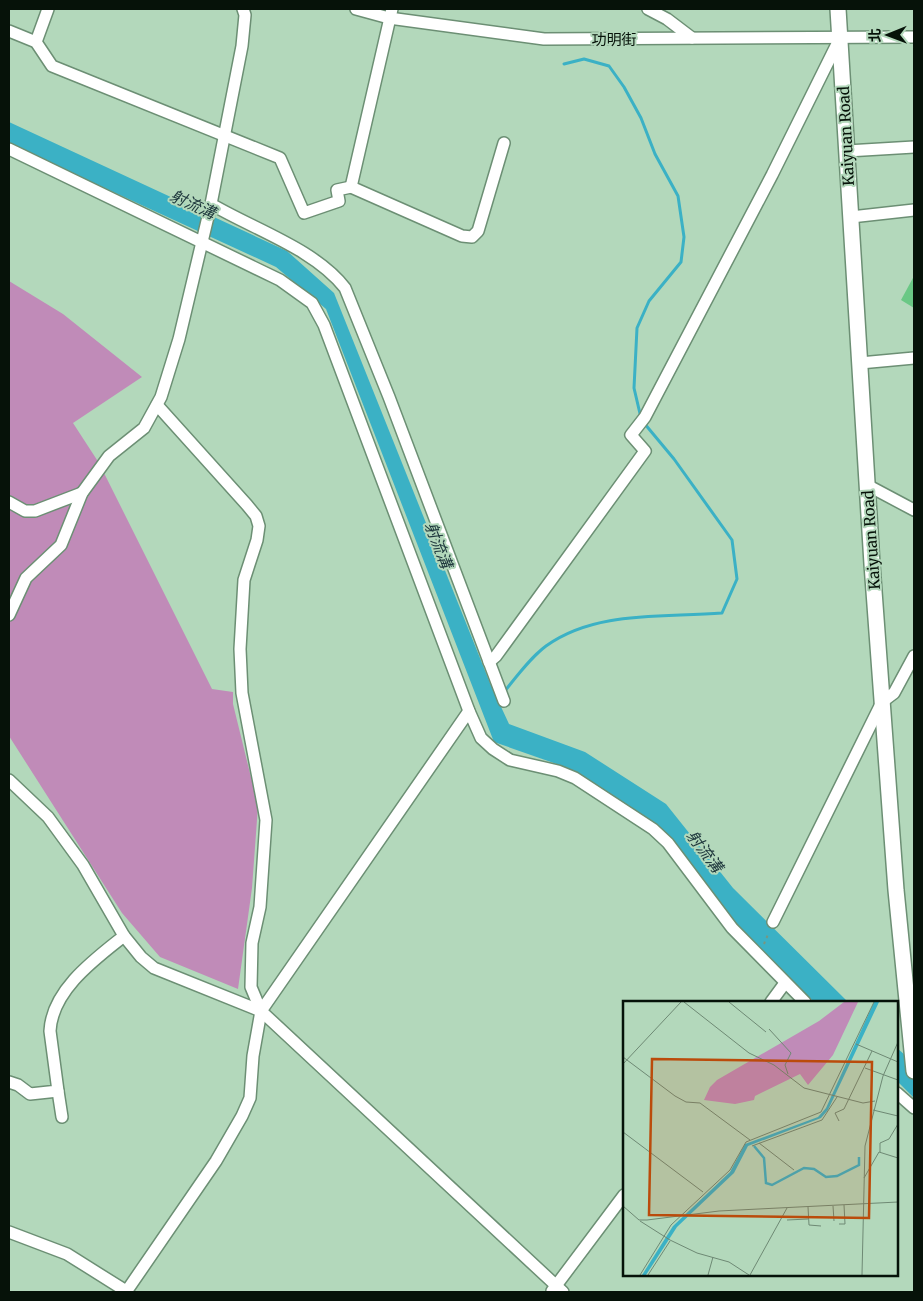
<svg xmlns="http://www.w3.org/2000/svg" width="923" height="1301" font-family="Merriweather,'Noto Sans TC',serif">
<rect width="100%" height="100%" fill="#b3d8bb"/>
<!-- green -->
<polygon fill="#c08bb8" points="9,281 63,314 142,377 73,423 99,463 212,689 233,692 233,704 258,806 252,888 238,989 160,957 122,913 9,736"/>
<!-- water -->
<g fill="#3bb1c5">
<polygon points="9,122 287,251 334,293 490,683 509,724 585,752 666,804 733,888 848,1002 814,1002 762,953 723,909 661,830 568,768 494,742 326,309 276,267 9,144"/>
<polygon points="897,1048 914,1063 914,1098 897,1081"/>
</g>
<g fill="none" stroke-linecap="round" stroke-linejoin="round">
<!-- stream -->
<g stroke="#3bb1c5" stroke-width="3">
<polyline points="564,64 584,59 609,66 624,87 641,118 655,154 678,196 684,237 681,262 649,301 637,328 634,388 641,418"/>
<path d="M504 692C517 676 530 658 546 646 596 610 663 618 722 613L737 579 732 540 674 459 644 423"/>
</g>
</g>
<!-- building -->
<polygon fill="#6ac885" points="914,276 914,308 901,300"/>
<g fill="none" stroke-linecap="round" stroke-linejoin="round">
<defs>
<g id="minor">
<polyline points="356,9 389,18 544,39 914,37"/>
<polyline points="648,9 667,19 692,38"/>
<polyline points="9,31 36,42 52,66 280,158 304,213 339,201 337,190 351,187"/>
<polyline points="36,42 48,9"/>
<polyline points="9,149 280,280 312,303 324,325 469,711 481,738 493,749 510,760 558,771 575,778 653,829 668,843 732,928 805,1002"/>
<polyline points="847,151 914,147"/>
<polyline points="351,187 462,236 472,237 478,231 504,143"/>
<polyline points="351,187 392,9"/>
<path d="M211 204C253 229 315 249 345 288L389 397 504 701"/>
<polyline points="851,217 914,210"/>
<polyline points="860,363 914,358"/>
<polyline points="157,405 247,505 256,516 259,526 257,540 244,580 240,649 242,693 266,820 260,907 252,943 251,987 261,1011"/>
<polyline points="867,485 914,510"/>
<polyline points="9,502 25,511 35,511 82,493"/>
<polyline points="9,615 26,578 61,545 82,493 109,456 144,428 161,397 179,339 211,204 242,46 245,15 243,9"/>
<polyline points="489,662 496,656 645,451 631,435 645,417 772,175 839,40"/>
<polyline points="9,780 48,817 83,865 124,936 141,957 154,968 261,1011 563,1292"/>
<polyline points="773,922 882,702 894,693 914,656"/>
<polyline points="771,1002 785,983"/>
<path d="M9 1082 18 1085 30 1094 58 1091 50 1031C52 990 95 959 124 936"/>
<polyline points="58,1091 62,1117"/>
<polyline points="897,1093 914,1108"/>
<polyline points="9,1232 67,1254 126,1291"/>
<polyline points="552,1291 624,1195"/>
<polyline points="126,1292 216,1161 242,1116 250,1098 253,1056 261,1011 469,711"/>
</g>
<polyline id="major" points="838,9 872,564 896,890 914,1071"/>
</defs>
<!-- minor casing -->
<use href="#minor" stroke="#6c8f74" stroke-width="14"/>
<!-- major casing -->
<use href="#major" stroke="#6c8f74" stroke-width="18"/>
<!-- path -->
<polyline stroke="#799680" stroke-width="2" stroke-dasharray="2.5 4" stroke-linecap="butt" points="764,944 769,932"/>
<!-- minor -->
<use href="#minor" stroke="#fff" stroke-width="11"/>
<!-- major -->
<use href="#major" stroke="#fff" stroke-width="15"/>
</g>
<g text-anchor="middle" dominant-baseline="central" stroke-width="4" stroke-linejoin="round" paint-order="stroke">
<!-- street labels -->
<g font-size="15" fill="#061209" stroke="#b3d8bb">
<text x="614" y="39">功明街</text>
<text transform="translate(846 136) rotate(-93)">Kaiyuan Road</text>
<text transform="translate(871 540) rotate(-94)">Kaiyuan Road</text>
</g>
<!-- water labels -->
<g font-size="16" font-style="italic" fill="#20393e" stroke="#b3d8bb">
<text transform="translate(193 204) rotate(24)">射流溝</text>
<text transform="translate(439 545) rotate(69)">射流溝</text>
<text transform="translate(705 851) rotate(53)">射流溝</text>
</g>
</g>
<!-- overview -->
<g transform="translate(623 1001)">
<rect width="275" height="275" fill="#b3d8bb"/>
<path d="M221 1H235L210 54 185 84 177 73 132 95 131 99 112 103 81 99 87 86 94 79 196 20Z" fill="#c08bb8"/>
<path d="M251 1H256L205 109 198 117 125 145 111 172 54 226 23 274H19L50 225 107 171 122 143 195 116 203 107Z" fill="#3bb1c5"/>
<path fill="none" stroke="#3bb1c5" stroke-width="2.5" d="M131 145 141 157 143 182 149 184 181 167 191 168 203 176 214 175 236 164V156"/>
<path fill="none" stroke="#6e8974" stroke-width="1" d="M61 1 126 52 151 64 181 87 240 102 252 100M106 1 143 31M146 28 168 52 162 64 165 73M233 43 275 61M0 56 52 95 63 101 77 102 127 139M0 63 58 1M242 67 275 79M250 109 275 115M216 120 212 112 221 108 249 50M0 131 80 191M136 142 171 169M129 145 199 119 214 96M257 151V142L266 138 275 123M241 177 256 151 275 157M0 205 16 219H24L96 210 275 201M210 205 211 220M185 206 186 224 198 225M164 219 185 218M17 220 47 239 74 252 106 261 126 274M216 223H222L221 204M17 274 48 224 107 169 123 141 198 111 251 1M25 274 47 240M85 274 90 256M127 274 164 207M239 274 242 145 260 75 275 41"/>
<path fill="#bb4b0b" fill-opacity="0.15" stroke="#bb4b0b" stroke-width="2.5" d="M29 58 249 61 246 217 26 214Z"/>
<rect width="275" height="275" fill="none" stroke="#061209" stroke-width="2.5"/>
</g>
<!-- border -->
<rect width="923" height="1301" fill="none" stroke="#061209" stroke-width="20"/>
<!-- north arrow -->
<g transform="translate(888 35) rotate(269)" stroke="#b3d8bb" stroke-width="4" paint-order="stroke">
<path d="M0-4L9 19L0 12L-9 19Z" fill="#061209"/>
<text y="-8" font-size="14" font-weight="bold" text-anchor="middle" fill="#061209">北</text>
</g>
</svg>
